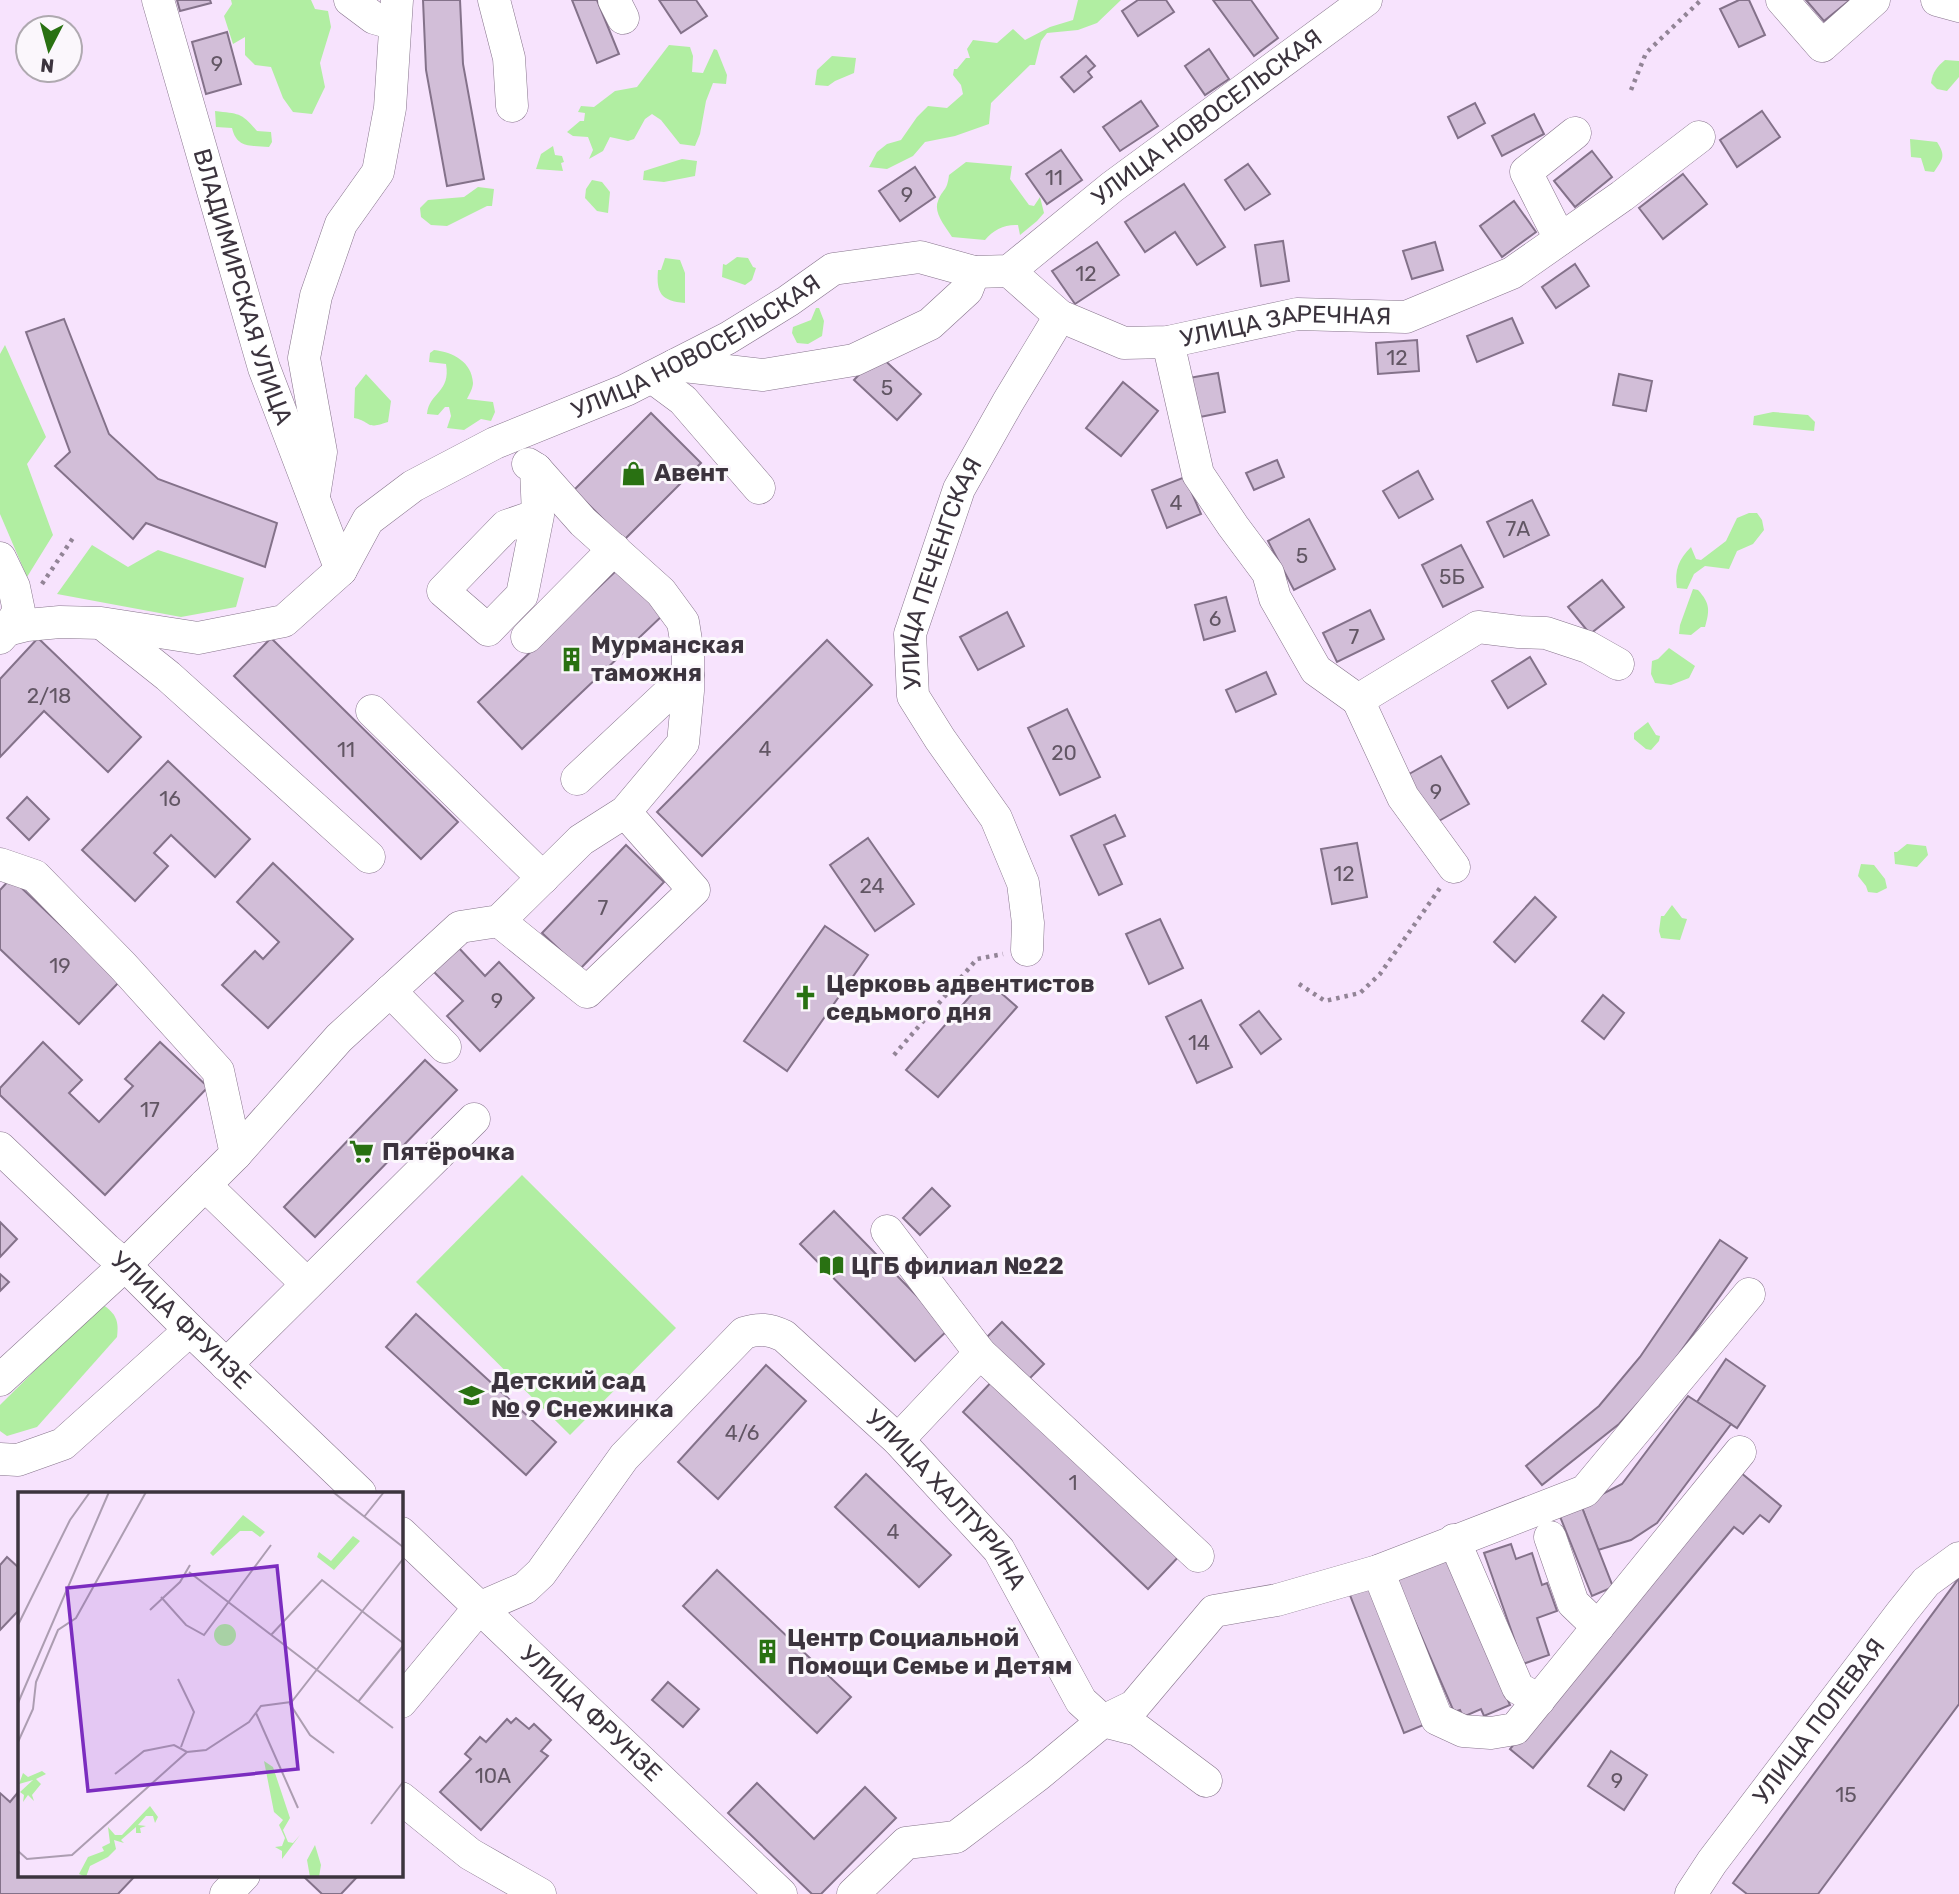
<svg xmlns="http://www.w3.org/2000/svg" width="1959" height="1894" font-family="Rubik,sans-serif">
<rect width="100%" height="100%" fill="#f7e3fd"/>
<!-- green -->
<g fill="#b1eea2">
<polygon points="231,0 311,0 315,9 328,11 331,27 320,63 325,87 312,114 293,112 283,98 271,67 255,65 245,55 245,37 233,44 224,16 232,4"/>
<polygon points="1078,0 1121,0 1097,23 1078,30 1047,33 1041,41 1035,65 1030,65 991,103 989,124 955,136 925,142 913,156 887,169 869,167 877,152 887,144 901,140 917,117 928,106 947,108 963,94 961,85 953,75 954,69 957,69 966,58 970,58 967,49 973,40 997,43 1013,29 1025,40 1050,27 1073,20"/>
<polygon points="669,45 690,47 693,56 692,72 703,73 714,49 717,50 727,75 726,84 713,83 706,101 700,134 695,146 680,144 661,120 652,114 645,119 634,139 628,141 610,137 603,151 589,159 593,150 588,137 573,136 567,132 580,121 584,121 585,113 578,112 581,106 594,107 615,91 637,87"/>
<polygon points="832,56 856,58 854,73 835,81 828,86 815,85 817,70"/>
<path d="M1945 60 1959 61V77L1947 91 1937 89 1931 83C1933 71 1937 67 1945 60Z"/>
<path d="M215 111C239 114 241 112 257 131L271 132 272 142 269 147C251 145 237 149 232 128L216 127Z"/>
<path d="M1910 139 1937 142C1946 156 1943 159 1934 172L1925 171 1921 158 1911 157Z"/>
<polygon points="553,146 555,155 562,156 564,162 561,163 563,171 536,169 541,154"/>
<polygon points="682,159 697,161 695,176 664,182 643,180 644,171"/>
<path d="M966 162 1012 166 1010 179 1029 205 1034 206 1040 197 1044 213 1037 221 1020 235 1018 225C1005 224 993 230 985 240L952 237C946 227 933 213 938 201 943 188 947 192 949 175Z"/>
<polygon points="592,180 602,182 610,192 608,213 597,211 585,198 586,189"/>
<polygon points="478,187 494,189 492,206 487,206 447,226 431,225 421,217 420,208 428,200 464,197"/>
<polygon points="737,257 748,258 753,267 756,268 752,280 745,285 722,277 723,264 726,265"/>
<path d="M665 258 680 260 685 273V303C661 301 656 293 658 270H661Z"/>
<polygon points="816,308 819,308 824,321 822,336 808,344 797,343 792,333 793,327 811,320"/>
<polygon points="5,345 46,437 27,464 53,535 27,577 0,514 0,354"/>
<path d="M434 350C453 352 472 362 473 383 473 388 469 395 467 399L493 402 495 412 491 421 481 419 464 430 447 428 451 416 449 407H445L438 415 427 414C429 392 451 393 446 364L429 362 430 353Z"/>
<path d="M366 374 391 401 388 422C364 430 373 422 354 418L355 388Z"/>
<polygon points="1773,412 1808,415 1815,422 1814,431 1753,425 1754,416"/>
<path d="M1749 513H1757L1762 520 1764 530 1753 544 1737 551 1729 569 1705 566 1694 574 1687 589 1677 588C1674 570 1679 559 1691 547L1696 559 1701 560 1726 541 1737 518Z"/>
<polygon points="92,545 128,567 158,550 244,578 236,607 181,617 57,594"/>
<path d="M1693 589 1698 590C1710 603 1710 610 1705 627H1701L1691 635 1679 634 1680 625Z"/>
<polygon points="1669,648 1695,666 1689,678 1671,685 1655,683 1651,674 1652,661 1658,659"/>
<polygon points="1648,722 1656,735 1660,736 1659,741 1651,750 1646,749 1634,739 1634,733"/>
<polygon points="1907,844 1926,846 1928,855 1917,867 1895,864 1894,852 1897,852"/>
<polygon points="1861,864 1874,865 1885,879 1887,888 1877,893 1868,892 1866,886 1858,876"/>
<polygon points="1672,905 1682,918 1687,919 1680,940 1661,938 1659,931 1661,916 1664,916"/>
<polygon points="522,1175 676,1328 570,1435 416,1282"/>
<path d="M102 1304C116 1314 119 1320 117 1337L37 1427 7 1436 0 1431V1405Z"/>
</g>
<!-- building -->
<g fill="#d2bed8" stroke="#84728a" stroke-width="2">
<polygon points="177,0 210,0 211,3 180,11"/>
<polygon points="423,0 460,0 463,64 484,179 447,186 426,70"/>
<polygon points="572,0 597,0 619,54 597,63"/>
<polygon points="659,0 696,0 707,16 681,33"/>
<polygon points="1138,0 1166,0 1174,12 1138,36 1122,11"/>
<polygon points="1213,0 1251,0 1278,38 1254,56"/>
<polygon points="1739,0 1749,0 1765,35 1739,47 1720,9"/>
<polygon points="1806,0 1850,0 1824,21"/>
<polygon points="227,32 241,84 206,94 192,42"/>
<polygon points="1209,49 1229,79 1205,95 1185,66"/>
<polygon points="1086,56 1095,66 1088,72 1092,77 1074,92 1061,77"/>
<polygon points="1141,101 1158,126 1120,151 1103,127"/>
<polygon points="1475,103 1485,123 1458,138 1448,117"/>
<polygon points="1762,111 1780,137 1737,167 1720,140"/>
<polygon points="1534,114 1544,134 1502,156 1492,136"/>
<polygon points="1061,150 1082,180 1047,204 1026,174"/>
<polygon points="1592,151 1612,177 1575,207 1554,181"/>
<polygon points="1248,164 1270,194 1245,210 1225,180"/>
<polygon points="915,167 935,197 900,221 879,191"/>
<polygon points="1683,174 1707,204 1663,239 1639,208"/>
<polygon points="1184,184 1225,247 1197,265 1175,232 1145,252 1125,222"/>
<polygon points="1514,201 1536,232 1502,257 1480,226"/>
<polygon points="1283,241 1289,281 1261,286 1255,245"/>
<polygon points="1097,242 1119,275 1075,304 1052,271"/>
<polygon points="1435,242 1443,270 1412,279 1403,251"/>
<polygon points="1575,264 1589,286 1556,308 1542,287"/>
<polygon points="1512,318 1523,343 1477,362 1467,336"/>
<polygon points="64,319 109,434 158,479 277,523 265,567 146,523 133,539 55,466 70,452 26,332"/>
<polygon points="1417,340 1419,371 1378,374 1376,343"/>
<polygon points="878,354 921,394 897,420 854,380"/>
<polygon points="1218,373 1225,412 1190,419 1183,379"/>
<polygon points="1619,374 1652,381 1646,411 1613,405"/>
<polygon points="1123,382 1158,411 1121,456 1086,428"/>
<polygon points="651,413 701,463 624,540 574,490"/>
<polygon points="1277,460 1284,477 1254,490 1246,473"/>
<polygon points="1418,471 1433,499 1399,518 1383,491"/>
<polygon points="1185,477 1201,514 1167,528 1152,490"/>
<polygon points="1532,500 1549,535 1504,557 1487,522"/>
<polygon points="1309,519 1335,569 1294,590 1268,541"/>
<polygon points="1461,545 1483,587 1443,607 1422,565"/>
<polygon points="619,568 663,615 522,749 478,702"/>
<polygon points="1602,580 1624,607 1590,634 1568,607"/>
<polygon points="1226,597 1235,631 1204,640 1195,605"/>
<polygon points="1370,610 1384,639 1337,662 1323,633"/>
<polygon points="1007,612 1024,646 978,670 960,637"/>
<polygon points="38,638 141,737 108,772 44,711 0,757 0,679"/>
<polygon points="271,638 458,822 421,859 234,676"/>
<polygon points="827,640 872,685 702,856 657,812"/>
<polygon points="1530,657 1546,684 1508,708 1492,681"/>
<polygon points="1266,672 1276,694 1236,712 1226,690"/>
<polygon points="1067,709 1100,777 1060,795 1028,728"/>
<polygon points="1441,756 1469,804 1430,826 1402,778"/>
<polygon points="168,761 250,839 215,877 171,835 154,853 168,866 135,901 82,850"/>
<polygon points="27,797 49,819 29,840 7,818"/>
<polygon points="1115,815 1125,836 1104,845 1122,884 1099,895 1071,836"/>
<polygon points="868,838 914,904 875,931 830,865"/>
<polygon points="1357,843 1367,897 1332,904 1321,849"/>
<polygon points="626,845 664,882 580,969 542,933"/>
<polygon points="273,863 353,939 268,1028 222,985 255,951 263,959 279,942 237,902"/>
<polygon points="11,878 120,981 79,1024 0,949 0,890"/>
<polygon points="1535,897 1556,917 1515,962 1494,942"/>
<polygon points="1160,919 1183,968 1149,984 1126,934"/>
<polygon points="825,926 868,955 787,1071 744,1041"/>
<polygon points="458,947 485,976 499,962 534,998 480,1051 447,1016 463,1001 433,971"/>
<polygon points="985,979 1017,1007 938,1097 906,1070"/>
<polygon points="1603,995 1624,1013 1604,1039 1582,1021"/>
<polygon points="1201,1000 1232,1067 1197,1083 1166,1017"/>
<polygon points="1259,1011 1281,1039 1261,1054 1240,1025"/>
<polygon points="43,1042 82,1080 69,1093 99,1122 133,1086 125,1079 160,1042 208,1087 105,1195 0,1095 0,1088"/>
<polygon points="425,1060 457,1090 315,1237 284,1207"/>
<polygon points="932,1188 950,1206 920,1235 903,1218"/>
<polygon points="834,1211 949,1329 915,1361 800,1244"/>
<polygon points="0,1222 17,1239 0,1257"/>
<polygon points="1720,1240 1747,1258 1664,1375 1619,1424 1542,1485 1526,1466 1599,1406 1640,1357"/>
<polygon points="0,1274 9,1282 0,1291"/>
<polygon points="416,1314 556,1442 526,1475 386,1347"/>
<polygon points="1002,1322 1044,1364 1027,1381 985,1339"/>
<polygon points="1726,1359 1765,1386 1737,1428 1697,1402"/>
<polygon points="766,1365 806,1401 718,1499 678,1462"/>
<polygon points="998,1375 1183,1552 1148,1589 963,1412"/>
<polygon points="1688,1396 1731,1424 1657,1523 1631,1540 1598,1550 1581,1505 1622,1484"/>
<polygon points="1740,1472 1781,1506 1769,1522 1760,1515 1743,1534 1734,1527 1533,1768 1510,1749"/>
<polygon points="866,1474 951,1555 919,1587 835,1507"/>
<polygon points="1581,1505 1613,1587 1592,1596 1559,1514"/>
<polygon points="1511,1544 1516,1559 1532,1553 1542,1585 1547,1583 1557,1611 1537,1618 1549,1655 1523,1664 1484,1553"/>
<polygon points="1446,1556 1510,1705 1484,1716 1481,1709 1463,1717 1460,1710 1454,1712 1396,1578"/>
<polygon points="7,1557 19,1568 19,1610 0,1630 0,1565"/>
<polygon points="717,1570 851,1697 817,1733 683,1606"/>
<polygon points="1959,1578 1959,1704 1818,1894 1747,1894 1733,1883"/>
<polygon points="1370,1582 1426,1724 1404,1733 1348,1590"/>
<polygon points="668,1682 699,1709 683,1727 652,1700"/>
<polygon points="516,1718 529,1729 534,1724 551,1740 541,1751 548,1756 481,1830 440,1792 471,1759 465,1754 480,1737 486,1742 507,1719 511,1723"/>
<polygon points="1611,1751 1647,1775 1624,1810 1588,1786"/>
<polygon points="757,1783 814,1839 865,1787 896,1818 821,1894 812,1894 728,1813"/>
<polygon points="19,1791 19,1875 136,1875 118,1894 0,1894 0,1793 10,1802"/>
<polygon points="302,1875 359,1875 341,1894 322,1894"/>
</g>
<g fill="none" stroke-linecap="round" stroke-linejoin="round">
<defs>
<g id="minor">
<path id="s1" d="M158 0 264 368 341 570"/>
<polyline points="350,0 374,18 395,24"/>
<polyline points="494,0 509,58 512,106"/>
<polyline points="614,0 623,18"/>
<polyline points="1782,0 1822,46 1874,0"/>
<polyline points="1937,0 1959,6"/>
<polyline points="1560,239 1526,172 1575,133"/>
<path id="s2" d="M1009 271 1060 316 1124 343 1168 342 1297 314 1406 317 1512 273 1622 196 1699 137"/>
<polyline points="1168,342 1198,474 1233,526 1268,573 1275,598 1316,670 1358,700 1478,627 1519,632 1546,633 1588,647 1618,664"/>
<polyline points="675,365 763,375 854,360 930,324 967,290 974,272"/>
<polyline points="652,377 683,400 759,488"/>
<polyline points="528,464 536,469 538,515 506,526 443,591 488,630 522,595 538,515"/>
<polyline points="314,496 321,452 304,358 316,296 341,224 378,172 390,108 397,0"/>
<polyline points="0,558 14,587 19,611 7,630 0,638"/>
<polyline points="104,625 168,676 369,857"/>
<path id="s3" d="M7 630 27 625 60 622 101 623 198 638 284 621 341 570 368 520 413 486 495 443 626 390 675 365 728 338 788 301 833 269 920 257 974 272 1009 271 1112 187 1366 0"/>
<polyline points="527,637 614,549"/>
<polyline points="1358,700 1403,797 1454,867"/>
<polyline points="372,711 543,878"/>
<polyline points="577,779 688,675"/>
<polyline points="0,864 35,876 123,966 218,1071 236,1154"/>
<polyline points="499,921 587,992 694,890 625,812"/>
<path id="s4" d="M1027 950 1028 923 1023 883 996 818 940 739 913 696 910 634 959 489 1008 402 1060 316"/>
<polyline points="390,991 445,1047"/>
<path id="s5" d="M0 1148 106 1249 125 1265 190 1330 360 1493"/>
<polyline points="205,1185 307,1284"/>
<polyline points="887,1231 980,1353 898,1440"/>
<polyline points="980,1353 1198,1556"/>
<polyline points="226,1365 474,1119"/>
<polyline points="0,1380 125,1265 236,1154 339,1038 460,927 499,921 581,840 625,812 683,743 688,691 688,653 683,622 661,592 583,522 536,469"/>
<polyline points="0,1459 18,1460 63,1444 190,1330"/>
<path id="s6" d="M401 1533 781 1894"/>
<polyline points="1550,1537 1573,1603 1598,1627"/>
<polyline points="1454,1540 1518,1688 1539,1700"/>
<polyline points="1378,1571 1437,1719 1463,1731 1491,1733 1515,1729 1740,1452"/>
<path id="s7" d="M401 1702 479 1608 525 1588 541 1573 624 1457 744 1333C759 1328 769 1329 784 1336L898 1440 999 1550 1081 1701 1103 1721 1138 1730 1206 1781"/>
<polyline points="401,1798 470,1854 540,1894"/>
<polyline points="226,1894 244,1875"/>
<polyline points="853,1894 906,1843 956,1837 1038,1775 1103,1721 1134,1706 1214,1611 1277,1600 1378,1571 1585,1491 1749,1294"/>
<path id="s8" d="M1691 1894 1712 1862 1902 1612 1926 1582 1959 1558"/>
</g>
</defs>
<!-- minor casing -->
<use href="#minor" stroke="#86748b" stroke-width="33"/>
<!-- path -->
<g stroke="#928496" stroke-width="4.5" stroke-dasharray="3.5 5" stroke-linecap="butt">
<polyline points="1631,90 1646,53 1701,0"/>
<polyline points="42,584 75,535"/>
<polyline points="1299,984 1325,1001 1360,993 1380,974 1440,888"/>
<polyline points="894,1055 977,959 1003,954"/>
</g>
<!-- minor -->
<use href="#minor" stroke="#fff" stroke-width="32"/>
</g>
<!-- icons -->
<defs>
<symbol id="shop-bare" viewBox="-9 -9 18 18"><path d="M-5-2.5h2.3a2.7 3.5 0 0 1 5.4 0H5L5.5 6h-11ZM-1.5-2.5h3a1.5 2.3 0 0 0-3 0Z" fill="#297112" stroke="#fbf7fc" stroke-width="2.5" paint-order="stroke"/></symbol>
<symbol id="building-bare" viewBox="-9 -9 18 18"><path d="M-4-6H4V6H1V3H-1V6H-4ZM-2.5-4.3h1.7v1.8h-1.7ZM.8-4.3h1.7v1.8H.8ZM-2.5-1h1.7V.8h-1.7ZM.8-1h1.7V.8H.8Z" fill="#297112" stroke="#fbf7fc" stroke-width="2.5" paint-order="stroke"/></symbol>
<symbol id="church-bare" viewBox="-9 -9 18 18"><path d="M-1.2-6h2.4v3.5h3.3v2.4h-3.3V6h-2.4V-.1h-3.3v-2.4h3.3Z" fill="#297112" stroke="#fbf7fc" stroke-width="2.5" paint-order="stroke"/></symbol>
<symbol id="supermarket-bare" viewBox="-9 -9 18 18"><path d="M-6-5.5h2.5l.6 2H6L4.5 2H-2.5L-4.4-4H-6ZM-1.5 3.2a1.3 1.3 0 1 0 .1 0ZM3 3.2a1.3 1.3 0 1 0 .1 0Z" fill="#297112" stroke="#fbf7fc" stroke-width="2.5" paint-order="stroke"/></symbol>
<symbol id="library-bare" viewBox="-9 -9 18 18"><path d="M-6-4Q-3-5.5-.7-3.5V5Q-3 3-6 4ZM6-4Q3-5.5 .7-3.5V5Q3 3 6 4Z" fill="#297112" stroke="#fbf7fc" stroke-width="2.5" paint-order="stroke"/></symbol>
<symbol id="school-bare" viewBox="-9 -9 18 18"><path d="M0-5L7-2L0 1L-7-2ZM-4 1L0 2.5L4 1V4Q0 6-4 4Z" fill="#297112" stroke="#fbf7fc" stroke-width="2.5" paint-order="stroke"/></symbol>
</defs>
<g fill-rule="evenodd">
<use href="#shop-bare" x="616" y="456" width="35" height="35"/>
<use href="#building-bare" x="554" y="642" width="35" height="35"/>
<use href="#church-bare" x="788" y="980" width="35" height="35"/>
<use href="#supermarket-bare" x="344" y="1134" width="35" height="35"/>
<use href="#library-bare" x="814" y="1248" width="35" height="35"/>
<use href="#school-bare" x="454" y="1378" width="35" height="35"/>
<use href="#building-bare" x="750" y="1634" width="35" height="35"/>
</g>
<g text-anchor="middle" dominant-baseline="central" stroke-width="6" stroke-linejoin="round" paint-order="stroke">
<!-- number labels -->
<g font-size="21" fill="#625664">
<text x="217" y="63">9</text>
<text x="1054" y="177">11</text>
<text x="907" y="194">9</text>
<text x="1086" y="273">12</text>
<text x="1397" y="357">12</text>
<text x="887" y="387">5</text>
<text x="1176" y="502">4</text>
<text x="1518" y="528">7А</text>
<text x="1302" y="555">5</text>
<text x="1452" y="576">5Б</text>
<text x="1215" y="618">6</text>
<text x="1354" y="636">7</text>
<text x="49" y="695">2/18</text>
<text x="765" y="748">4</text>
<text x="346" y="749">11</text>
<text x="1064" y="752">20</text>
<text x="1436" y="791">9</text>
<text x="170" y="798">16</text>
<text x="1344" y="873">12</text>
<text x="872" y="885">24</text>
<text x="603" y="907">7</text>
<text x="60" y="965">19</text>
<text x="497" y="1000">9</text>
<text x="1199" y="1042">14</text>
<text x="150" y="1109">17</text>
<text x="742" y="1432">4/6</text>
<text x="1073" y="1482">1</text>
<text x="893" y="1531">4</text>
<text x="493" y="1775">10А</text>
<text x="1617" y="1780">9</text>
<text x="1846" y="1794">15</text>
</g>
<!-- street labels -->
<g font-size="24" fill="#3c343e" stroke="#fbf7fc">
<text stroke="none"><textPath href="#s3" startOffset="1374">УЛИЦА НОВОСЕЛЬСКАЯ</textPath></text>
<text stroke="none"><textPath href="#s1" startOffset="299">ВЛАДИМИРСКАЯ УЛИЦА</textPath></text>
<text stroke="none"><textPath href="#s2" startOffset="301">УЛИЦА ЗАРЕЧНАЯ</textPath></text>
<text stroke="none"><textPath href="#s3" startOffset="786">УЛИЦА НОВОСЕЛЬСКАЯ</textPath></text>
<text stroke="none"><textPath href="#s4" startOffset="413">УЛИЦА ПЕЧЕНГСКАЯ</textPath></text>
<text stroke="none"><textPath href="#s5" startOffset="250">УЛИЦА ФРУНЗЕ</textPath></text>
<text stroke="none"><textPath href="#s7" startOffset="782">УЛИЦА ХАЛТУРИНА</textPath></text>
<text stroke="none"><textPath href="#s6" startOffset="262">УЛИЦА ФРУНЗЕ</textPath></text>
<text stroke="none"><textPath href="#s8" startOffset="215">УЛИЦА ПОЛЕВАЯ</textPath></text>
</g>
<!-- poi labels -->
<g font-size="24" font-weight="bold" fill="#3c343e" stroke="#fbf7fc" text-anchor="start">
<text x="654" y="473">Авент</text>
<text x="591" y="645">Мурманская<tspan x="591" dy="28">таможня</tspan></text>
<text x="826" y="984">Церковь адвентистов<tspan x="826" dy="28">седьмого дня</tspan></text>
<text x="382" y="1152">Пятёрочка</text>
<text x="851" y="1266">ЦГБ филиал №22</text>
<text x="491" y="1381">Детский сад<tspan x="491" dy="28">№ 9 Снежинка</tspan></text>
<text x="787" y="1638">Центр Социальной<tspan x="787" dy="28">Помощи Семье и Детям</tspan></text>
</g>
</g>
<!-- overview -->
<g transform="translate(18 1492)">
<rect width="385" height="385" fill="#f7e3fd"/>
<path d="M225 23 247 40 242 45 234 39H222L195 64 192 61ZM335 44 342 49 316 78 299 65 301 60 313 69ZM196 143a11 11 0 1 1 22 0a11 11 0 1 1-22 0ZM246 269 255 275 272 326 265 338 270 350 275 351 282 343 264 367V359L257 355 264 354 267 346 261 333 265 328 256 320ZM24 279 28 282 18 287 23 292 14 303 16 309 10 303 5 310 6 303 2 300 15 288 1 292 5 281 10 285ZM132 314 140 325 137 331 135 324H128L120 333 128 334 122 336 123 341H118V335L103 348 106 351 96 348 98 357 90 365 72 374 68 385 61 382 70 365 86 359 84 355 92 351 90 335 97 343H104ZM297 353 303 373 301 385H292L289 368Z" fill="#b1eea2"/>
<path fill="none" stroke="#ac9db1" stroke-width="2" d="M315 0 385 55M346 25 366 0M171 80 375 236M143 105 168 133 186 143 253 53M132 118 162 90 172 73M0 133 52 28 72 0M253 143 304 88 385 151M160 187 176 220 163 255M340 210 385 154M0 211 91 0M238 221 280 316M0 250 15 217 18 190 40 138 58 126 128 0M316 261 292 243 272 212 385 67M97 282 126 259 156 253 169 260M353 332 385 290M0 359 9 367 54 363 169 260 188 258 231 230 243 214 273 210"/>
<path fill="#7b2cbf" fill-opacity="0.15" stroke="#7b2cbf" stroke-width="3.5" d="M259 74 280 277 70 299 49 96Z"/>
<rect width="385" height="385" fill="none" stroke="#3c343e" stroke-width="3.5"/>
</g>
<!-- north arrow -->
<g transform="translate(49 49) rotate(186)"><circle r="33" fill="#fbf7fc" stroke="#afa9b0" stroke-width="2"/>
<path d="M0-5L12 26L0 18L-12 26Z" fill="#297112"/>
<text y="-10" font-size="19" font-weight="bold" text-anchor="middle" fill="#3c343e">N</text>
</g>
</svg>
